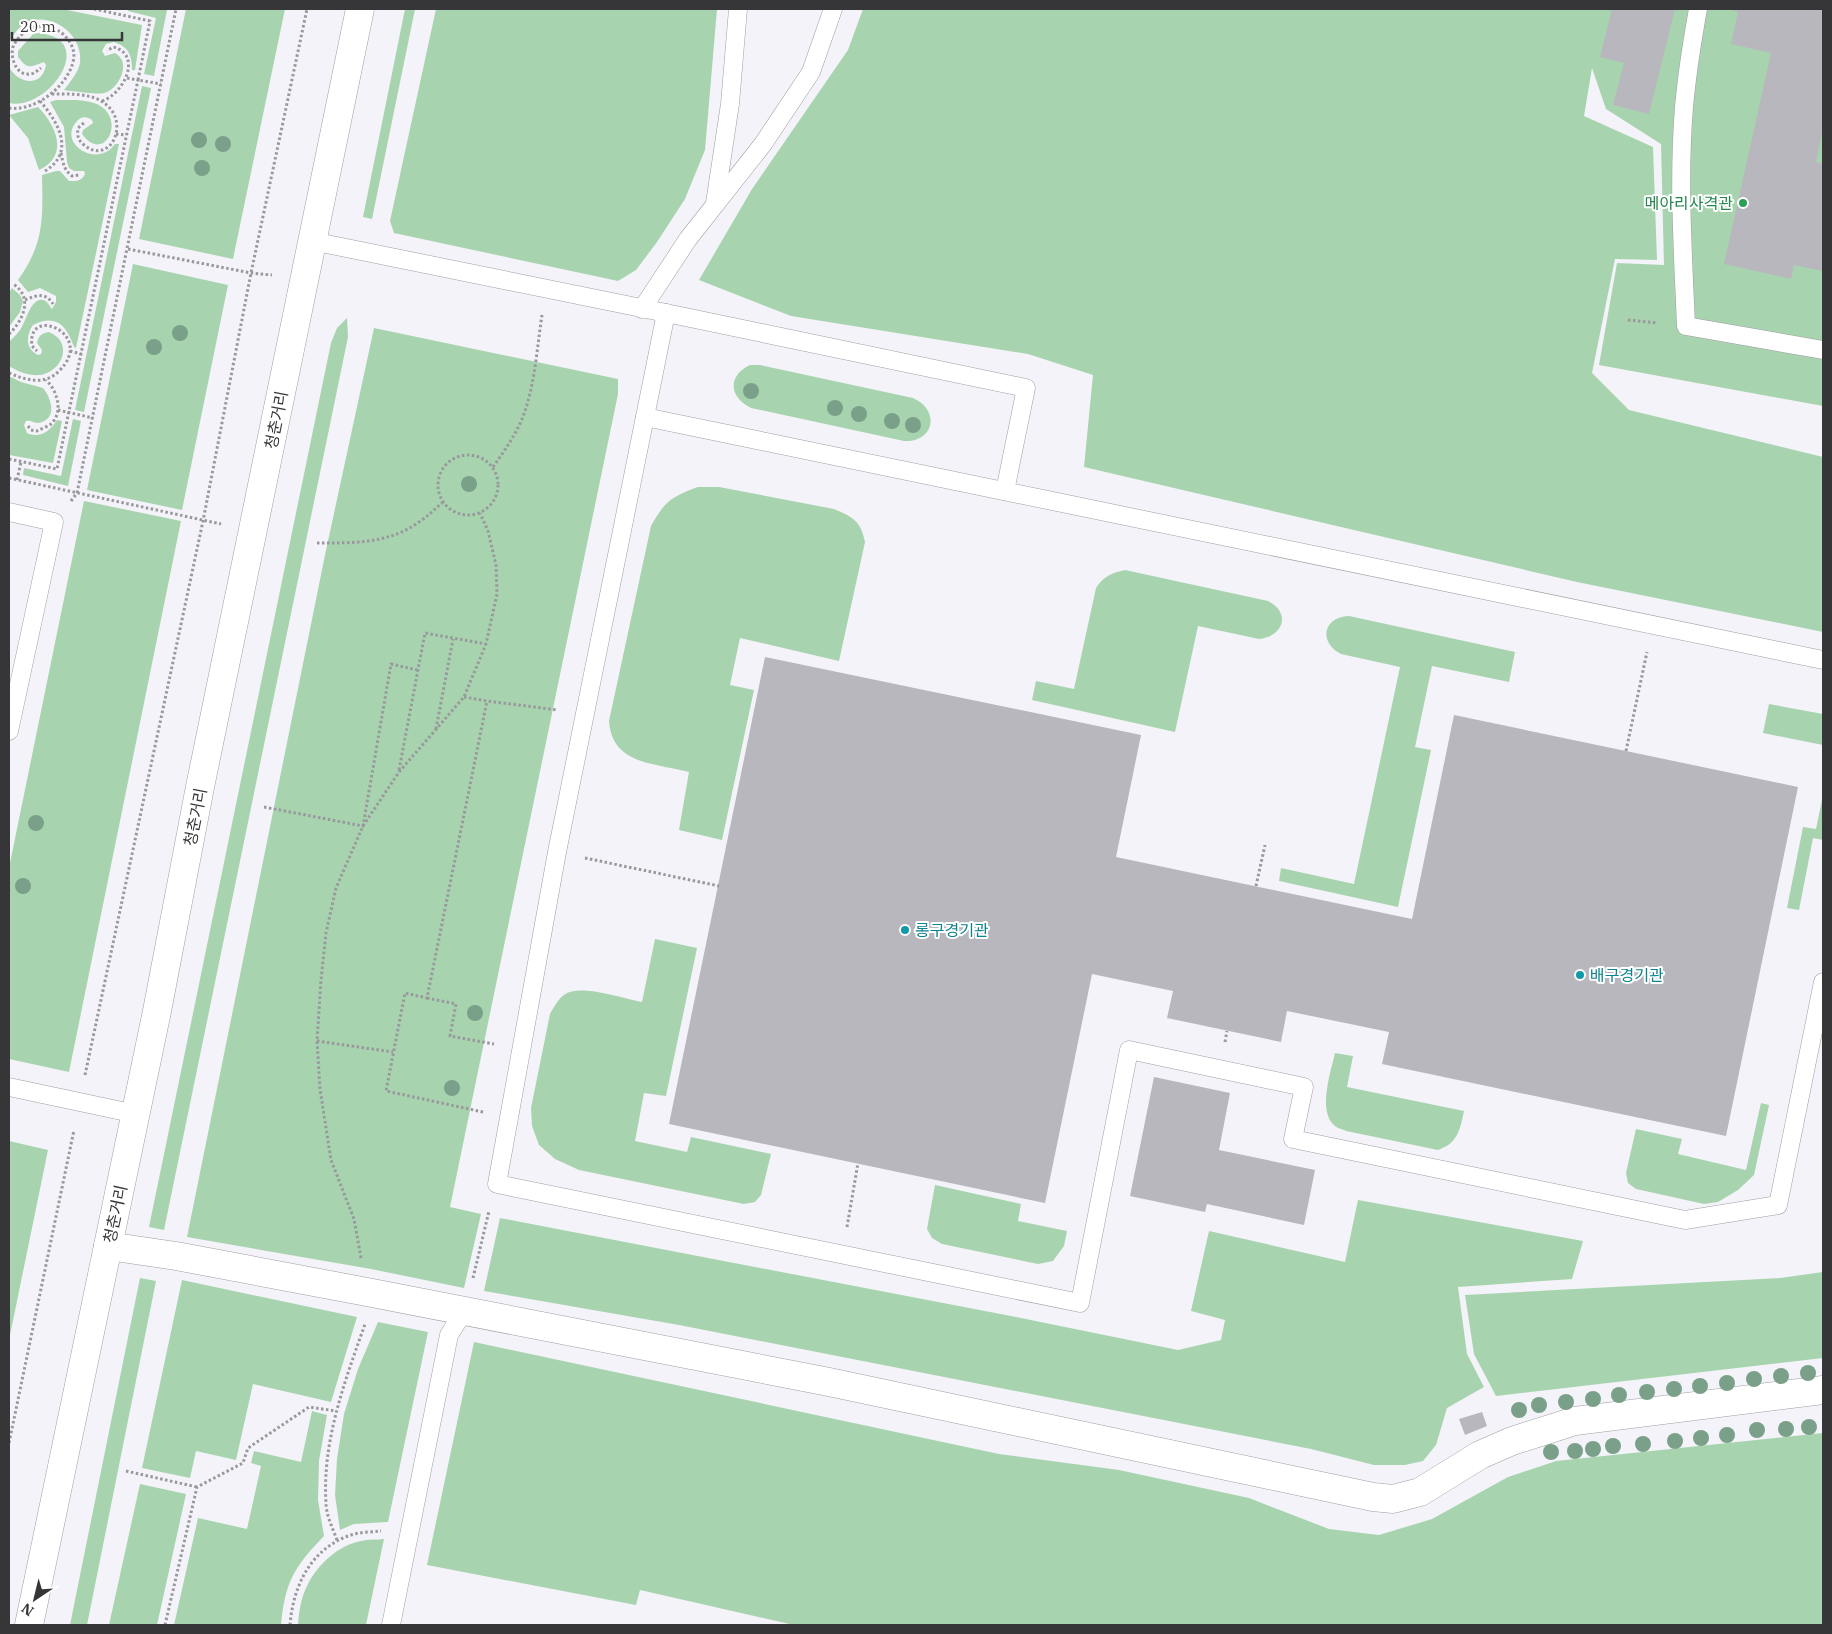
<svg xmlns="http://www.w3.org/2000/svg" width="1832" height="1634" font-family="'IBM Plex Serif','Noto Sans KR',serif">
<rect width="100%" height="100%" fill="#f4f3f9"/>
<!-- green -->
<g fill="#a7d4af">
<path d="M9 9H62L142 25 135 70H132C132 54 128 47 114 42L106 44 102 51 105 56 115 53C121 57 124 61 123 69 122 78 114 91 104 93 98 95 73 91 64 90 70 82 78 73 80 63 84 34 49 9 24 24 18 28 13 35 9 42Z"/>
<polygon points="128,9 167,10 154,76 144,74 156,18 128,11"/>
<polygon points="186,9 285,9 233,259 139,239"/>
<polygon points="405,9 415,9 372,219 363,217"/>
<polygon points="436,9 717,9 705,150 685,199 657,242 636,270 618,281 394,233 390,221"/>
<polygon points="863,9 1823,9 1823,406 1599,365 1617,263 1664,265 1661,144 1606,109 1592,68 1584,116 1653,147 1657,260 1615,259 1592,373 1629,410 1823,457 1823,632 1577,582 1084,467 1093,375 1028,354 791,316 699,280 752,189 848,50"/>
<path d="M34 33C102 35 49 112 9 103V67C18 84 42 88 46 65L44 62C30 67 28 70 18 57V51Z"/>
<polygon points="142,86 151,88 84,412 75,410"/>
<path d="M56 100C68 100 83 99 94 103 129 115 105 166 82 134L83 130 93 123 92 120C87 117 83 116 78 120 55 142 97 170 115 144H119L76 348 74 347C67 326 56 313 33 325 26 335 25 349 38 355L41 354 42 350 37 343C38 336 42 333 49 332 75 343 61 373 39 375 28 376 17 371 9 366V342C13 338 17 334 20 330 26 322 31 297 43 300 48 301 49 306 52 309L56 302V296L40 288 28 292 18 280C44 244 43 218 42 175L56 171H60L69 181C77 181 82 181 85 174L84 171H74L69 168 67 162 64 127 50 102Z"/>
<path d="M38 107C56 125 70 156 39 170L28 138 9 115Z"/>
<polygon points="133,264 228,285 182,510 87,490"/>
<polygon points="12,288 20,295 23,301 20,312 9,327 9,293"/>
<polygon points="347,318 348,337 164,1230 149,1227 331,343 337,328"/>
<polygon points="374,328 618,379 618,394 450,1207 481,1214 464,1288 371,1269 187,1237 325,555"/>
<path d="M750 365H760L913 398C940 410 935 442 904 441L751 408C729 397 727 376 750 365Z"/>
<path d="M9 376 21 382 43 388C52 399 58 420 38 423 32 423 32 420 26 421L24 425 27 433C40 439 50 431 57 420L62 421 53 463 9 455 10 394Z"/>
<polygon points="73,419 81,421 68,486 23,475 24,468 61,476"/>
<path d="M698 487H719L834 509C853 517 861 521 865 542L839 661 740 638 730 685 754 690 722 840 679 830 689 772C655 763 612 765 609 721L651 526C665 501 671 497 698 487Z"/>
<polygon points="84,501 181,521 69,1072 9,1059 9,868"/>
<path d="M1125 570 1268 601C1291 613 1284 636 1259 639L1198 626 1175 732 1032 700 1036 681 1074 689 1096 588C1103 577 1111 573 1125 570Z"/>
<path d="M1349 616 1515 652 1509 682 1432 666 1415 747 1431 750 1398 907 1279 881 1281 868 1354 884 1400 667 1341 654C1318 642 1323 617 1349 616Z"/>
<polygon points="1769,704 1823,714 1823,745 1763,733"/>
<polygon points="1823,795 1823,840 1813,838 1799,910 1787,908 1803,827 1816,829"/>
<path d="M655 939 697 948 666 1096 644 1093 635 1141 687 1152 691 1137 771 1154 761 1195 755 1202 744 1204 579 1170 555 1159 539 1145 532 1126 531 1108 550 1014C554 1007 558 999 564 995 580 983 623 999 642 1002Z"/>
<path d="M1335 1053 1353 1056 1347 1087 1464 1111C1460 1130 1458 1143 1438 1150L1346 1131C1342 1129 1337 1128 1335 1126 1317 1112 1331 1071 1335 1053Z"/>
<polygon points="1761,1103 1769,1105 1754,1175 1738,1190 1718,1202 1704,1204 1636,1189 1628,1183 1626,1173 1636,1129 1682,1139 1678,1154 1746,1170"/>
<polygon points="9,1141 48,1150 9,1340"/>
<polygon points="935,1185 1021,1204 1018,1221 1067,1231 1064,1246 1053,1261 1038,1264 942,1244 932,1238 927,1229"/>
<polygon points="1358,1200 1583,1241 1572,1279 1458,1287 1467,1354 1484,1387 1447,1408 1436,1445 1423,1461 1405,1465 1374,1465 1311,1449 679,1325 484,1291 500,1218 1011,1316 1178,1350 1221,1340 1225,1320 1191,1311 1209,1231 1345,1262"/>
<polygon points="1823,1272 1823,1358 1496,1396 1474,1354 1465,1295 1780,1278"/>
<polygon points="140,1278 156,1281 87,1625 70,1625"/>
<polygon points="182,1280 357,1317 331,1402 253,1384 236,1460 196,1451 190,1478 142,1468"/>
<polygon points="378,1322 428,1332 388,1522 354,1524 340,1530 335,1495 337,1459 344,1414 358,1369"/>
<polygon points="474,1342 999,1454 1119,1470 1249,1498 1329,1529 1379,1535 1432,1519 1508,1477 1556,1461 1823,1433 1823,1625 794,1625 640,1590 636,1605 427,1565"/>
<path d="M312 1411 327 1415 319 1461 318 1500 324 1536C294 1567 285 1582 281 1625H174L198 1518 247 1529 261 1466 251 1463 254 1451 301 1462Z"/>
<polygon points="140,1484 186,1494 157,1625 109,1625"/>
<path d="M384 1539 366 1625H298C299 1611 301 1597 308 1584 318 1564 339 1545 361 1541 368 1539 377 1540 384 1539Z"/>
</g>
<!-- building -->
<g fill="#b8b7bd">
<polygon points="1612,9 1675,9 1649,114 1613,105 1624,63 1600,57"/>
<polygon points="1728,9 1823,9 1823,128 1816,162 1823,163 1823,271 1794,265 1791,279 1724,264 1771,53 1731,44 1738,12"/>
<polygon points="765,657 1141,735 1116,857 1412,919 1454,715 1798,787 1726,1136 1382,1064 1389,1032 1287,1011 1281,1042 1167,1018 1173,991 1092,974 1045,1203 669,1124"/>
<polygon points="1154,1077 1230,1093 1219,1150 1315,1170 1304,1225 1207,1204 1205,1212 1130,1196"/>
<polygon points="1482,1412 1487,1426 1465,1435 1459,1419"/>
</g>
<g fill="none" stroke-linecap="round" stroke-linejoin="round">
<defs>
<g id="service">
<path d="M1698 9C1692 42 1687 74 1684 107 1678 180 1683 253 1686 326L1823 350"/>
<polyline points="715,203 730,104 738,9"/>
<polyline points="312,241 666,313 557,852 497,1184 1080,1303 1129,1050 1304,1087 1293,1139 1685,1220 1778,1205 1823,982"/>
<polyline points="642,309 688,239 763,144 811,72 833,9"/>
<polyline points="666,313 1026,388 1005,491"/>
<polyline points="645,417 1823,660"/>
<polyline points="9,512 54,522 9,731"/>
<polyline points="9,1087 136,1114"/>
<polyline points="391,1625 449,1335 464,1311"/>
</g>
<polyline id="minor" points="108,1246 176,1256 367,1292 829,1382 1373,1497 1393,1499 1420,1492 1480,1455 1512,1441 1575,1421 1823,1390"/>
<polyline id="primary" points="29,1625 157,1011 200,787 360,9"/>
</defs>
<!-- service casing -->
<use href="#service" stroke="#9f9ea3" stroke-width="19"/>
<!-- minor casing -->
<use href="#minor" stroke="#9f9ea3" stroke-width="29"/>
<!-- primary casing -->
<use href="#primary" stroke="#9f9ea3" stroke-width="29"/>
<!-- path -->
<g stroke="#99989c" stroke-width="3" stroke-dasharray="2.5 2.5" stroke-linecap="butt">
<polyline points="94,9 150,21 138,80 161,84"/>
<path d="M52 94C67 94 88 93 101 101 133 119 111 167 84 145 78 140 77 136 78 128L85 122"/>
<path d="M40 101C58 122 76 152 45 171"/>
<path d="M102 101C124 94 143 54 113 47L107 51"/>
<path d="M9 108C34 112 67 87 73 62 76 51 71 42 64 35 47 19 22 26 13 47 10 57 16 74 27 74 33 75 37 71 41 68"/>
<polyline points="116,134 126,135"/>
<path d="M61 153C63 163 64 170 72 176L79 175"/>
<polyline points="128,249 251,273 272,275"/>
<path d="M25 300C36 295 46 292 53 304"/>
<polyline points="1628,320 1657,323"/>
<path d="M9 334C23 321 34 297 13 284"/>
<polyline points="70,351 81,354"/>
<path d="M9 373C26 380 44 386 59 371 97 334 26 304 32 346L37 351"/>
<polyline points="58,410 93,418"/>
<path d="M28 426 31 430 37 431C41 429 47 427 51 424 64 412 57 390 46 380"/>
<circle cx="468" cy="485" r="30"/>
<polyline points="9,459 57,469 138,80 127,78"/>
<path d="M493 467C505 450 517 433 524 414 535 383 537 348 542 315"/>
<polyline points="9,478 221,524"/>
<polyline points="17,480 21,462"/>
<polyline points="71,501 77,493 176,9"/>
<path d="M317 543C352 543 389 544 419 522 428 516 435 509 443 502"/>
<polyline points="464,697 487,701 558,710"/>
<polyline points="436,729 453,639"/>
<polyline points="1626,751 1647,652"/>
<polyline points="399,770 425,633 486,644"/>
<polyline points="264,807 363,826 391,664 417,670"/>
<polyline points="585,858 719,886"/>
<polyline points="1256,886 1265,845"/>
<polyline points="427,998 456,1004 450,1036 494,1044"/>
<polyline points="317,1041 393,1052"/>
<polyline points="1225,1042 1227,1031"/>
<polyline points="85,1075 203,521 251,273 307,9"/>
<polyline points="483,1112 386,1091 405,993 427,998 487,701"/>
<polyline points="847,1227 858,1163"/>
<polyline points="361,1258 354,1219 331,1160 320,1089 317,1041 321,980 326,933 336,888 363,826 399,772 464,697 486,644 497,594 496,565 488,531 480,513"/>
<polyline points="473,1278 489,1211"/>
<polyline points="9,1443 74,1130"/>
<polyline points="126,1471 197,1487"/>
<path d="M337 1540C333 1529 326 1515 326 1503 322 1441 345 1381 365 1324"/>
<polyline points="165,1625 197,1487 243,1463 248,1448 309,1407 336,1411"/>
<path d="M290 1625C293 1586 311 1548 351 1535 360 1532 372 1532 381 1531"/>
</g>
<!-- service -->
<use href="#service" stroke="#fff" stroke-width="18"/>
<!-- minor -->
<use href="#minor" stroke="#fff" stroke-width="28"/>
<!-- primary -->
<use href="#primary" stroke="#fff" stroke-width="28"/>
</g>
<!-- trees -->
<g fill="#7aa089">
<circle cx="199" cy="140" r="8"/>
<circle cx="223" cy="144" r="8"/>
<circle cx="202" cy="168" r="8"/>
<circle cx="180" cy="333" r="8"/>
<circle cx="154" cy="347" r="8"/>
<circle cx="751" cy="391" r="8"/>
<circle cx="835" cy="408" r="8"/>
<circle cx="859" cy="414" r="8"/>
<circle cx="892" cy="421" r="8"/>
<circle cx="913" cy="425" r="8"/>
<circle cx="469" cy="484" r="8"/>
<circle cx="36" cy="823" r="8"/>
<circle cx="23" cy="886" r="8"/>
<circle cx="475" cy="1013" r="8"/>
<circle cx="452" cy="1088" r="8"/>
<circle cx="1808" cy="1373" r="8"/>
<circle cx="1781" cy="1376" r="8"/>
<circle cx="1754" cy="1379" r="8"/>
<circle cx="1727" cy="1383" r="8"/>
<circle cx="1700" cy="1386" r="8"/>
<circle cx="1674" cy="1389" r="8"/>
<circle cx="1647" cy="1392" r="8"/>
<circle cx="1619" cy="1395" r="8"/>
<circle cx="1593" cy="1399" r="8"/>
<circle cx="1566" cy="1402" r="8"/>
<circle cx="1539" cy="1405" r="8"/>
<circle cx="1519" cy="1410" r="8"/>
<circle cx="1809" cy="1427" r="8"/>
<circle cx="1786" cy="1429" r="8"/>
<circle cx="1757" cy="1430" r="8"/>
<circle cx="1727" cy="1435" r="8"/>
<circle cx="1701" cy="1438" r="8"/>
<circle cx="1675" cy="1441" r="8"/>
<circle cx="1643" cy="1444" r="8"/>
<circle cx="1613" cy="1446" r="8"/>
<circle cx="1593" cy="1449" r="8"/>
<circle cx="1575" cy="1451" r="8"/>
<circle cx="1551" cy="1452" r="8"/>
</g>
<!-- markers -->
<circle fill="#2e9e5b" stroke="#fff" stroke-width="2" cx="1743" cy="203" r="5"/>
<g fill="#0f9aa8" stroke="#fff" stroke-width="2">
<circle cx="905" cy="930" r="5"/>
<circle cx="1580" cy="975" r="5"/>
</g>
<g text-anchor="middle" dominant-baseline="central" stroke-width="4" stroke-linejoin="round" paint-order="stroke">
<!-- leisure labels -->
<g font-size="16" fill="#27864d" stroke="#fff" text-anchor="end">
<text x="1733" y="203">메아리사격관</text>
</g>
<!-- street labels -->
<g font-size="16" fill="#363638" stroke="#fff">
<text transform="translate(276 420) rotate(-79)">청춘거리</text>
<text transform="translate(195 817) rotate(-79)">청춘거리</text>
<text transform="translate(115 1214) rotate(-78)">청춘거리</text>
</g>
<!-- culture labels -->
<g font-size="16" fill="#0d838f" stroke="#fff" text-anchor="start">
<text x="915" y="930">롱구경기관</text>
<text x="1590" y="975">배구경기관</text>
</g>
</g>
<!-- border -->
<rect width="1832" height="1634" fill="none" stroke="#363638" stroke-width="20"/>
<!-- north arrow -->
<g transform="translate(35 1599) rotate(215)" stroke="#ffffff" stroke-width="4" paint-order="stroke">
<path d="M0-4L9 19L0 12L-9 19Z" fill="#363638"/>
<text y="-8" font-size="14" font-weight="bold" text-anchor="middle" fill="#363638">N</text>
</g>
<!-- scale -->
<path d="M12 32v8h110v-8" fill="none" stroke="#363638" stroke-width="2.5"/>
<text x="20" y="32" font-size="15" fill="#363638" stroke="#ffffff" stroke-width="4" paint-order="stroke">20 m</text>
</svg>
